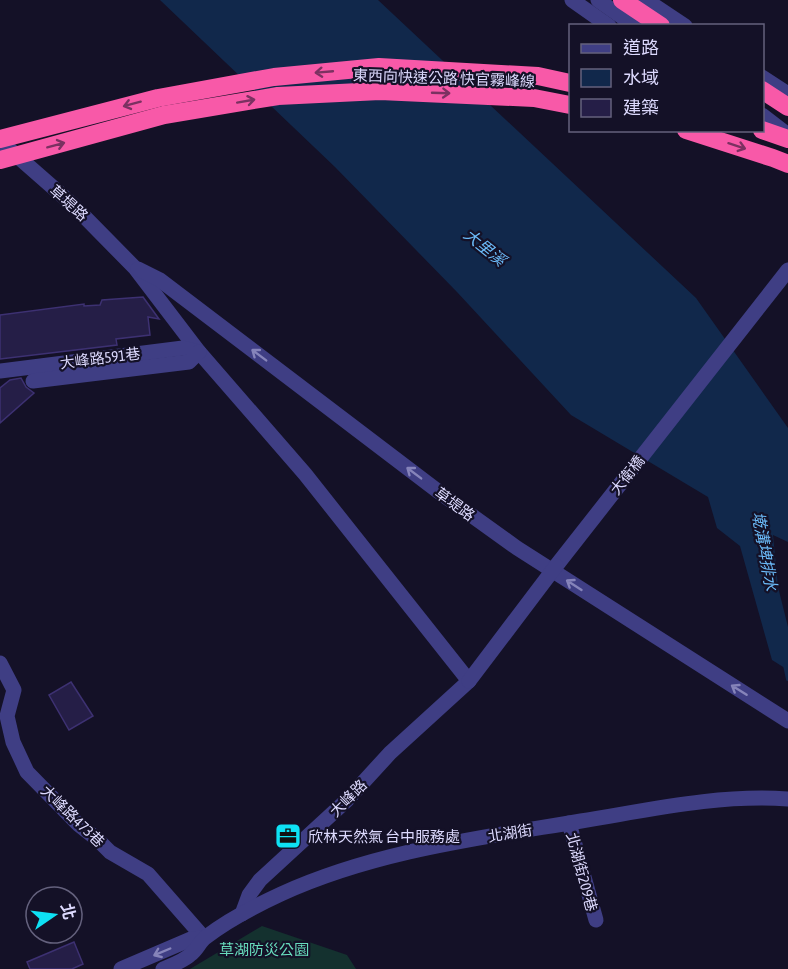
<svg xmlns="http://www.w3.org/2000/svg" width="788" height="969" font-family="'Asap Condensed','Noto Sans TC',sans-serif">
<rect width="100%" height="100%" fill="#141127"/>
<!-- green -->
<polygon fill="#14312f" points="262,926 347,955 356,969 190,969"/>
<!-- water -->
<polygon fill="#11284b" points="160,0 378,0 696,298 788,428 788,542 773,535 778,587 788,627 788,670 772,660 740,546 717,528 708,497 571,415 457,292 335,167"/>
<g fill="none" stroke-linecap="round" stroke-linejoin="round">
<!-- stream -->
<polyline stroke="#11284b" stroke-width="4" points="785,665 788,679"/>
</g>
<!-- building -->
<g fill="#251e47" stroke="#3d3172" stroke-width="1.5">
<polygon points="143,297 159,319 148,317 150,335 116,339 117,345 0,359 0,315 84,304 84,306 100,305 102,300"/>
<polygon points="21,378 26,387 34,393 0,423 0,388 10,380"/>
<polygon points="71,682 93,716 69,730 49,695"/>
<polygon points="74,942 83,964 72,969 30,969 27,962"/>
</g>
<g fill="none" stroke-linecap="round" stroke-linejoin="round">
<!-- minor -->
<g stroke="#3f3e84" stroke-width="15">
<polyline points="572,0 609,26"/>
<polyline points="598,0 635,26"/>
<polyline points="646,0 685,26"/>
<polyline points="762,77 788,94"/>
<polyline points="762,115 788,135"/>
<polyline points="0,141 73,205 135,268 199,352 305,474 469,681 390,753 347,800 260,880 249,895 242,914"/>
<polyline points="138,269 160,280 439,492 517,548 788,721"/>
<polyline points="0,371 183,348 199,352"/>
<polyline points="33,381 189,362 199,352"/>
<polyline points="556,566 788,270"/>
<polyline points="0,663 14,690 7,716 13,742 27,772 78,824 97,839 110,852 148,874 204,938"/>
<polyline points="569,823 596,920"/>
<polyline points="121,969 191,939 204,938"/>
<path d="M163 969C172 965 184 961 191 954 197 950 200 941 206 937 228 920 255 906 281 894 375 851 480 838 581 821 649 810 718 794 788 799"/>
</g>
<!-- highway -->
<g stroke="#f859a8" stroke-width="18">
<polyline points="622,0 661,26"/>
<polyline points="762,90 788,107"/>
<polyline points="686,130 773,158 788,164"/>
<polyline points="762,130 788,139"/>
<polyline points="0,139 158,98 274,77 379,67 538,76 570,83"/>
</g>
<!-- minor-bridge -->
<polyline stroke="#3f3e84" stroke-width="15" points="469,681 556,566"/>
<!-- highway-bridge -->
<polyline stroke="#f859a8" stroke-width="18" points="0,160 164,115 278,96 380,91 534,98 570,105"/>
</g>
<!-- one-way arrows -->
<defs><path id="oneway-shaft" d="M-6 0H5M1.5-3L5.5 0L1.5 3" fill="none" stroke-width="1.6" stroke-linecap="round" stroke-linejoin="round" transform="scale(1.5)"/></defs>
<g stroke="#7b3161">
<use href="#oneway-shaft" transform="translate(324 72) rotate(175)"/>
<use href="#oneway-shaft" transform="translate(441 93) rotate(2)"/>
<use href="#oneway-shaft" transform="translate(246 101) rotate(-10)"/>
<use href="#oneway-shaft" transform="translate(132 104) rotate(165)"/>
<use href="#oneway-shaft" transform="translate(56 145) rotate(-15)"/>
<use href="#oneway-shaft" transform="translate(737 146) rotate(18)"/>
</g>
<g stroke="#8684ba">
<use href="#oneway-shaft" transform="translate(259 355) rotate(-143)"/>
<use href="#oneway-shaft" transform="translate(414 473) rotate(-143)"/>
<use href="#oneway-shaft" transform="translate(574 585) rotate(-147)"/>
<use href="#oneway-shaft" transform="translate(739 690) rotate(-148)"/>
<use href="#oneway-shaft" transform="translate(162 952) rotate(157)"/>
</g>
<!-- icons -->
<defs>
<symbol id="office-square" viewBox="-11 -11 22 22"><rect x="-9" y="-9" width="18" height="18" rx="4" fill="#0ee1f4" stroke="#141127"/><path d="M-6-3h4V-5.5h4V-3h4V5H-6ZM-1-4.5V-3h2v-1.5ZM-6 0V1H6V0Z" fill="#111"/></symbol>
</defs>
<g fill-rule="evenodd">
<use href="#office-square" x="273" y="821" width="30" height="30"/>
</g>
<g text-anchor="middle" dominant-baseline="central" stroke-width="4.5" stroke-linejoin="round" paint-order="stroke">
<!-- street labels -->
<g font-size="15" fill="#dcd9fd" stroke="#141127">
<text transform="translate(444 78) rotate(2)">東西向快速公路 快官霧峰線</text>
<text transform="translate(69 203) rotate(42)">草堤路</text>
<text transform="translate(100 358) rotate(-7)">大峰路591巷</text>
<text transform="translate(627 475) rotate(-52)">大衛橋</text>
<text transform="translate(455 504) rotate(36)">草堤路</text>
<text transform="translate(348 798) rotate(-45)">大峰路</text>
<text transform="translate(73 816) rotate(44)">大峰路473巷</text>
<text transform="translate(510 833) rotate(-9)">北湖街</text>
<text transform="translate(582 872) rotate(75)">北湖街209巷</text>
</g>
<!-- poi labels -->
<g font-size="15" fill="#dcd9fd" stroke="#141127" text-anchor="start">
<text x="308" y="836">欣林天然氣 台中服務處</text>
</g>
<!-- park labels -->
<g font-size="15" fill="#67dbbc" stroke="#141127">
<text x="264" y="949">草湖防災公園</text>
</g>
<!-- water labels -->
<g font-size="16" font-style="italic" fill="#6bbaf8" stroke="#141127">
<text transform="translate(485 247) rotate(39)">大里溪</text>
<text transform="translate(765 551) rotate(80)">墘溝埤排水</text>
</g>
</g>
<!-- legend -->
<rect x="569" y="24" width="195" height="108" fill="#141127" stroke="#64617d" stroke-width="1.5"/>
<rect x="581" y="44" width="30" height="9" fill="#3f3e84" stroke="#64617d" stroke-width="1.5"/>
<text x="623" y="54" font-size="18" fill="#dcd9fd">道路</text>
<rect x="581" y="69" width="30" height="18" fill="#11284b" stroke="#64617d" stroke-width="1.5"/>
<text x="623" y="84" font-size="18" fill="#dcd9fd">水域</text>
<rect x="581" y="99" width="30" height="18" fill="#251e47" stroke="#64617d" stroke-width="1.5"/>
<text x="623" y="114" font-size="18" fill="#dcd9fd">建築</text>
<!-- north arrow -->
<g transform="translate(54 915) rotate(76)"><circle r="28" fill="#141127" stroke="#64617d" stroke-width="1.5"/>
<path d="M0-4.5L10 22L0 15L-10 22Z" fill="#0ee1f4"/>
<text y="-9" font-size="16" font-weight="bold" text-anchor="middle" fill="#dcd9fd">北</text>
</g>
</svg>
